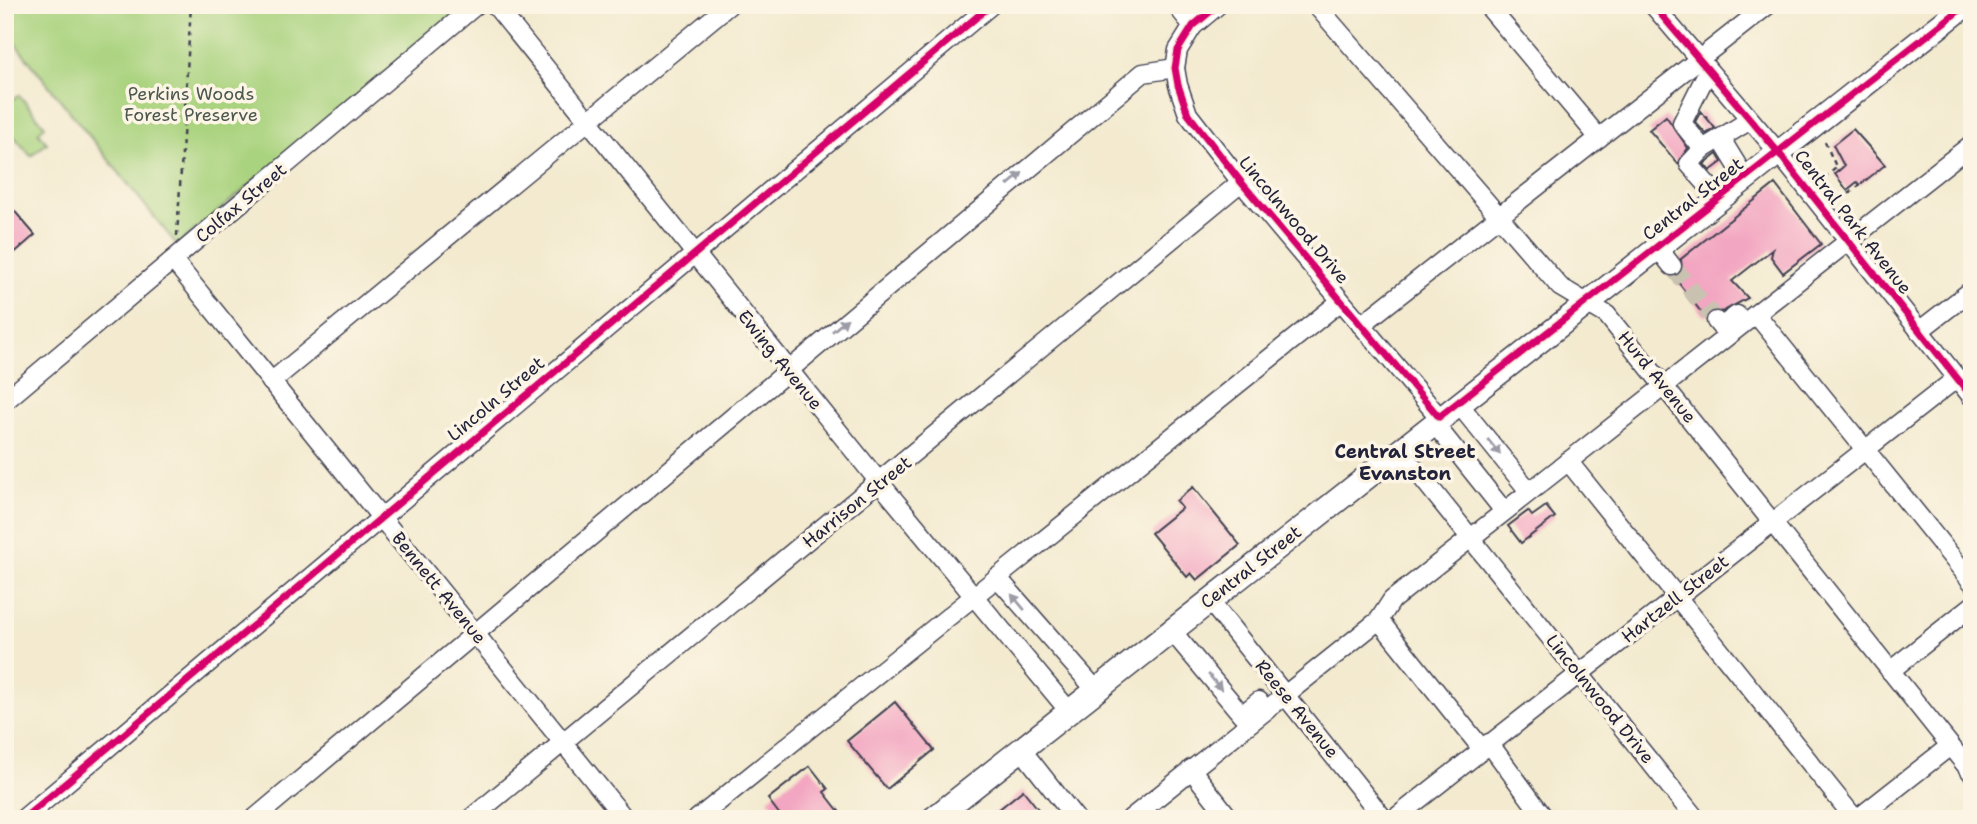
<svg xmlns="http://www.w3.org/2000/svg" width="1977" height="824" font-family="'Shantell Sans',sans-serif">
<rect width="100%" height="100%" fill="#fcf5e5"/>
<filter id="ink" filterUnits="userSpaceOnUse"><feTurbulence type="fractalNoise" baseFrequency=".0143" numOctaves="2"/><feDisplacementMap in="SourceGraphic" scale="14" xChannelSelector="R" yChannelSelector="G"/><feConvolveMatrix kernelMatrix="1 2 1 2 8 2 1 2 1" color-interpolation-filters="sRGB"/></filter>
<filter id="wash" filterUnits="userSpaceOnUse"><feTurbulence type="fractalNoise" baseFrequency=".00686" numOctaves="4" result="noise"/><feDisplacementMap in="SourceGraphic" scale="28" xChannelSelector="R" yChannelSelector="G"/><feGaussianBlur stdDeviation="1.57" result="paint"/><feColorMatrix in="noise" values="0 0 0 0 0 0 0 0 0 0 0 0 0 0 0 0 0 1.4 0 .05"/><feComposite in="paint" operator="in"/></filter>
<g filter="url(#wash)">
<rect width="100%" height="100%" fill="#f3eacf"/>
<!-- green -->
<g fill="#aad37f" stroke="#667a5d" stroke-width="2">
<polygon points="5,5 468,5 177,245 5,31"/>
<polygon points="5,93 12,100 19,95 45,126 38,132 47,143 31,156 5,126"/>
</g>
<g id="blocks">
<!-- building -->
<g fill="#f3a6c1">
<polygon points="1701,111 1715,128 1706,134 1695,122"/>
<polygon points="1666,116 1688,148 1678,164 1649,130"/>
<polygon points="1853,129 1885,165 1860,185 1857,182 1847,190 1835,174 1844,166 1833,145"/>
<polygon points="1717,154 1722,162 1710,171 1704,164"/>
<polygon points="1775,184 1821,244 1783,273 1771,257 1773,249 1732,281 1748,298 1722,312 1713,310 1705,317 1674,277 1682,271 1681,259"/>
<polygon points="5,200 35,235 5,261"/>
<polygon points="1193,487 1240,545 1197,580 1191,573 1187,577 1151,533 1182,508 1176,501"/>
<polygon points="1546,506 1555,517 1521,543 1508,526 1528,511 1532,516"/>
<polygon points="895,702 934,750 887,789 847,741"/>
<polygon points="810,766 828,789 824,792 845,819 783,819 768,799"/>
<polygon points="1023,790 1046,819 987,819"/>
</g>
</g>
</g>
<g filter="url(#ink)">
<use href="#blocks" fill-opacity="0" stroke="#414051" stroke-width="2"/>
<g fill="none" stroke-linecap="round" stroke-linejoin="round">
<!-- minor-tunnel -->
<polyline stroke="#c9c2b1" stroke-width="18" stroke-dasharray="18 9" stroke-linecap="butt" points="1672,266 1716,321"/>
<defs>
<g id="minor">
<polyline points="495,5 880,483 1069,711"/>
<polyline points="1176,5 1193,26"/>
<polyline points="1218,5 1193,26 1178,50 1175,68 1178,85 1188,114 1241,182 1439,417"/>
<polyline points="1316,5 1560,287 1607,315 1972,773"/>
<polyline points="1487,5 1599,138"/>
<polyline points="1653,5 1778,152 1972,397"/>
<polyline points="1708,71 1682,123 1703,149 1750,120"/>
<polyline points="1721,139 1745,178"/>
<polyline points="1703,149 1689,164 1719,198"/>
<polyline points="1657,247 1672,266"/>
<polyline points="173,260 625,819"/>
<polyline points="1756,314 1972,582"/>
<polyline points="1716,321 1721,327 1737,315"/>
<polyline points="1361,325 1768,5"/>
<polyline points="1919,331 1972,290"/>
<polyline points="271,382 729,5"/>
<polyline points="5,401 476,5"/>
<polyline points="1458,403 1529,491"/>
<polyline points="1433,422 1504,511"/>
<polyline points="1399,449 1696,819"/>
<polyline points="1568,461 1855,819"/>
<polyline points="997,577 1096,690"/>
<polyline points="1209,600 1384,819"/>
<polyline points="1379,620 1482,749"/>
<polyline points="1171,630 1242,715 1259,701"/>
<polyline points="1890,671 1972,606"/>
<polyline points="1489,743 1545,819"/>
<polyline points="1021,749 1076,819"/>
<polyline points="1191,769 1230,819"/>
<polyline points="23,819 991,5"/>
<polyline points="254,819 1143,73 1175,68"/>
<polyline points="470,819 1241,182"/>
<polyline points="697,819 1341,301"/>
<polyline points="1130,819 1379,620 1392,600 1972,144"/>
<polyline points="1394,819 1957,378"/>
<polyline points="1857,819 1950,746"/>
</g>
<polyline id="major" points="933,819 1966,5"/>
</defs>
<!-- minor casing -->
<use href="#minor" stroke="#414051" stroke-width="21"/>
<!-- major casing -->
<use href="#major" stroke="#414051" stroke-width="26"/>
<!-- path -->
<g stroke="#414051" stroke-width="2.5" stroke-dasharray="5 5" stroke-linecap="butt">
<polyline points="1825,142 1838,171"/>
<polyline points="1824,178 1836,168"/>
<polyline points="1841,200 1860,185"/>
<polyline points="177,236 191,5"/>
</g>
<!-- minor -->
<use href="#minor" stroke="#fff" stroke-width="18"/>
<!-- major -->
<use href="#major" stroke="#fff" stroke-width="23"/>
<defs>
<g id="cycleway">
<polyline points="1218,5 1193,26 1178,50 1175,68 1178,85 1188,114 1241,182 1439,417 1966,5"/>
<polyline points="1653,5 1778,152 1972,397"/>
<polyline points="23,819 991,5"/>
</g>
</defs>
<!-- cycleway casing -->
<use href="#cycleway" stroke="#fcf5e5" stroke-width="11"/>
<!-- cycleway -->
<use href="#cycleway" stroke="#d6006c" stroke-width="7"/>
</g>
<!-- one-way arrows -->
<defs><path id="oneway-solid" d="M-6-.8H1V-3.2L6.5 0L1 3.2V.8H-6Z" transform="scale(1.75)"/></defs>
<g fill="#9c9ca7">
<use href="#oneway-solid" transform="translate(1015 179) rotate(-40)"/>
<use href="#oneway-solid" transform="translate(840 325) rotate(-40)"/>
<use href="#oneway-solid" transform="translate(1494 447) rotate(51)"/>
<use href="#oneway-solid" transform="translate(1018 602) rotate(-130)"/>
<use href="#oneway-solid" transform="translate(1215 682) rotate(50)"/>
</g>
</g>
<g text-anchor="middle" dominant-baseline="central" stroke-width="7" stroke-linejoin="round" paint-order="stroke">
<!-- park labels -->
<g font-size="18" fill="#4b574f" stroke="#fcf5e5">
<text x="191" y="94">Perkins Woods<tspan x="191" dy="21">Forest Preserve</tspan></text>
</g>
<!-- street labels -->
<g font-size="18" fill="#22223b" stroke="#fcf5e5">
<text transform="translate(1693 199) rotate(-38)">Central Street</text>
<text transform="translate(241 203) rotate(-40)">Colfax Street</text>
<text transform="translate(1294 220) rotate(50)">Lincolnwood Drive</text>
<text transform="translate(1853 222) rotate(52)">Central Park Avenue</text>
<text transform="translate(780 360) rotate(51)">Ewing Avenue</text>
<text transform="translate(1657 377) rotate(51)">Hurd Avenue</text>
<text transform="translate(496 399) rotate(-40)">Lincoln Street</text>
<text transform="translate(857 502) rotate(-39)">Harrison Street</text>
<text transform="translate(1251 567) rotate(-38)">Central Street</text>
<text transform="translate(439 588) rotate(51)">Bennett Avenue</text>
<text transform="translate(1675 599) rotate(-38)">Hartzell Street</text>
<text transform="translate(1600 699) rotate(51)">Lincolnwood Drive</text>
<text transform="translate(1297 709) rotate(51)">Reese Avenue</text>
</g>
<!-- neighbourhood labels -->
<g font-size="19" font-weight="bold" fill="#22223b" stroke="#fcf5e5">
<text x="1405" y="451">Central Street<tspan x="1405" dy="22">Evanston</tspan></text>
</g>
</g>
<!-- margin -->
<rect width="1977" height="824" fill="none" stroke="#fcf5e5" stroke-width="28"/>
</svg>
